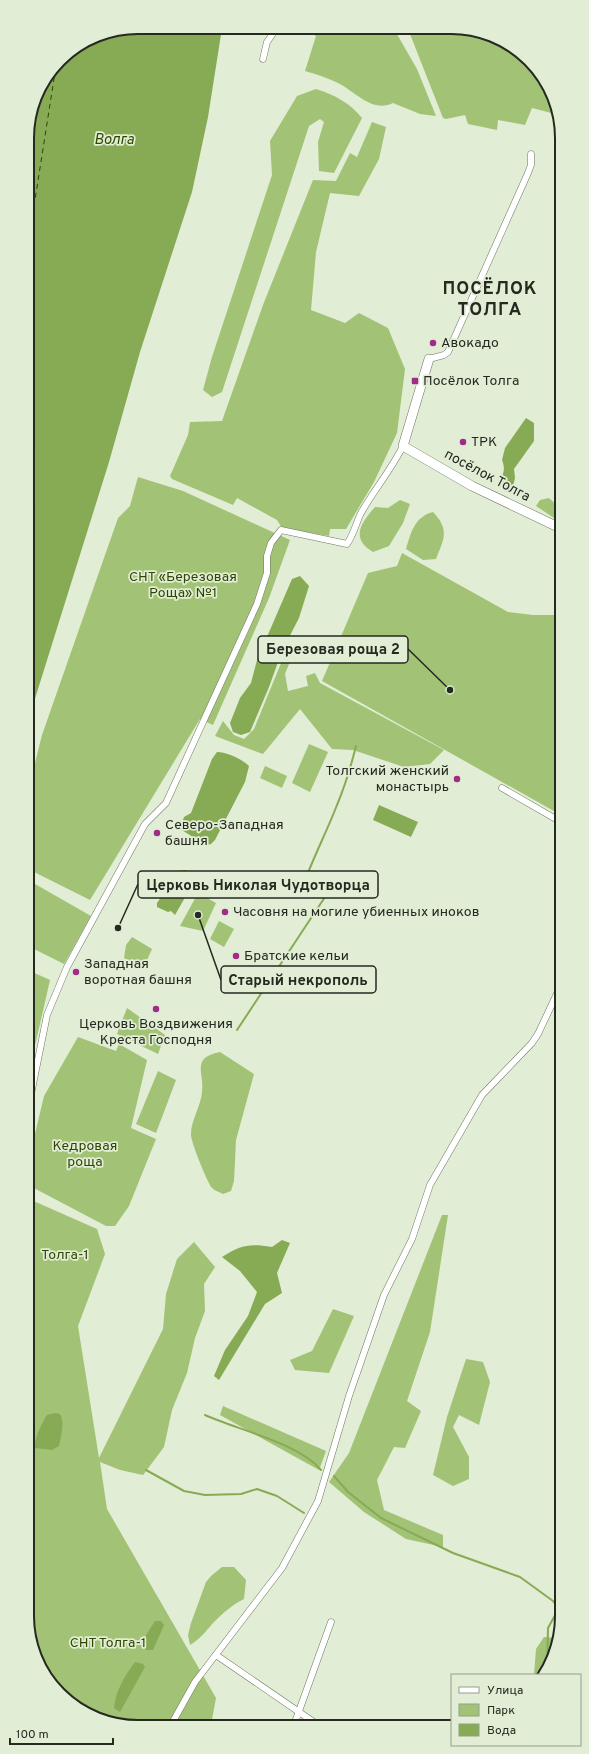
<svg xmlns="http://www.w3.org/2000/svg" width="589" height="1754" font-family="Overpass,sans-serif">
<rect width="100%" height="100%" fill="#e1edd4"/>
<!-- green -->
<g fill="#a2c276">
<path d="M307 28 394 29 417 69 436 116 420 114 393 103C372 113 356 92 338 83 328 78 316 74 305 71L316 36 306 30Z"/>
<polygon points="410,29 473,29 530,60 559,115 532,108 525,125 498,120 497,130 468,124 465,115 446,119 443,118 410,34"/>
<path d="M316 89C335 95 350 103 362 118L334 173 319 171 318 142 324 122 320 119 309 126 222 392 212 397 203 390 212 357 272 175 270 141 297 96Z"/>
<polygon points="372,122 386,127 379,159 359,196 330,193 316,252 311,310 345,323 359,313 388,328 405,369 397,433 374,482 346,529 330,529 329,536 282,528 277,520 237,498 233,505 172,479 170,476 188,435 190,422 222,421 263,305 313,180 336,181 350,153 357,157"/>
<polygon points="138,477 183,491 290,540 269,598 213,725 200,719 90,900 28,869 28,837 35,827 28,818 28,791 42,735 118,518 130,506"/>
<polygon points="549,498 560,508 560,522 536,506 540,500"/>
<path d="M400 500 410 504 403 523 389 546 373 552C350 538 361 523 375 507L388 508Z"/>
<path d="M433 512C450 530 444 539 436 559L423 560 406 549C411 533 414 517 433 512Z"/>
<polygon points="402,553 508,612 533,615 561,615 561,815 322,681 368,573 397,566"/>
<polygon points="286,651 293,654 285,674 288,691 308,686 306,676 315,673 320,683 444,750 430,764 404,767 353,750 332,749 300,709 263,754 215,736 223,721 234,735 244,739 254,729"/>
<polygon points="309,744 328,752 310,792 292,783"/>
<polygon points="265,766 287,776 282,788 260,778"/>
<polygon points="28,880 91,916 64,964 28,946"/>
<polygon points="198,893 216,903 203,931 180,926"/>
<polygon points="219,921 234,929 224,947 210,939"/>
<polygon points="132,937 152,949 143,969 124,958 126,945"/>
<polygon points="28,970 50,980 28,1076"/>
<polygon points="127,1008 165,1035 158,1054 117,1034"/>
<polygon points="78,1037 116,1051 119,1044 147,1060 131,1128 156,1139 129,1206 115,1226 106,1226 30,1186 29,1184 29,1159 44,1096"/>
<path d="M220 1052 254 1074 236 1140 234 1181 231 1191 223 1194C220 1192 215 1191 212 1188 208 1184 190 1140 191 1134 191 1120 201 1106 202 1092 205 1073 190 1058 220 1052Z"/>
<polygon points="158,1071 176,1080 156,1133 136,1124"/>
<polygon points="29,1199 97,1229 105,1254 78,1326 99,1458 163,1329 166,1294 177,1259 194,1242 215,1267 204,1284 205,1311 195,1338 187,1373 172,1410 164,1447 143,1475 120,1470 100,1462 107,1509 216,1698 211,1725 117,1725 60,1695 29,1637"/>
<polygon points="442,1215 448,1215 430,1332 407,1401 421,1411 405,1448 394,1447 377,1480 384,1510 443,1535 443,1547 406,1539 364,1512 329,1482 349,1453"/>
<polygon points="333,1309 354,1316 329,1373 295,1370 290,1360 312,1351"/>
<polygon points="466,1359 483,1362 490,1382 479,1425 459,1415 453,1427 469,1457 469,1479 453,1486 433,1475 447,1417"/>
<polygon points="223,1406 326,1451 319,1470 220,1415"/>
<path d="M222 1567H234L246 1580 244 1599C232 1605 223 1613 214 1622 206 1631 200 1639 190 1645L188 1635 191 1623 206 1582 211 1576Z"/>
<polygon points="544,1637 558,1638 553,1659 543,1675 534,1675 536,1649"/>
</g>
<!-- water -->
<g fill="#87ab54">
<polygon points="138,27 222,28 208,117 192,192 140,352 109,462 28,721 27,131 39,89 65,55 96,35"/>
<path d="M526 418 534 423V441L514 469 515 478 512 490 507 492 498 484C503 475 506 470 502 460L505 448Z"/>
<polygon points="300,576 309,586 299,618 282,651 269,687 250,732 241,735 233,732 230,723 240,698 251,683 257,660 292,579"/>
<path d="M217 752C227 752 242 759 249 766L245 782 215 840 211 844 206 845 180 829 184 817 191 813 212 759Z"/>
<polygon points="379,805 418,822 411,837 373,820"/>
<polygon points="185,870 197,875 196,878 175,915 171,911 168,912 157,907 157,903 179,871"/>
<path d="M282 1240 290 1243 277 1273 282 1293 265 1304 219 1380 214 1376 225 1350 248 1316 257 1292 240 1271 222 1257C240 1245 250 1243 272 1247Z"/>
<path d="M55 1413 60 1414C65 1422 61 1437 59 1446L52 1450 35 1448C34 1438 42 1423 47 1415Z"/>
<polygon points="155,1621 161,1621 164,1625 153,1650 146,1650 143,1646 146,1635"/>
<path d="M135 1662 143 1664 145 1667 120 1712 114 1708C115 1692 125 1675 135 1662Z"/>
</g>
<g fill="none" stroke-linecap="round" stroke-linejoin="round">
<!-- stream -->
<g stroke="#87ab54" stroke-width="2">
<path d="M237 1030 325 897 320 892 304 883C314 856 327 831 337 805 345 786 351 766 356 746"/>
<path d="M205 1415C238 1430 299 1443 321 1470"/>
<polyline points="146,1470 184,1491 205,1495 241,1494 257,1489 277,1496 304,1513"/>
<polyline points="334,1476 348,1492 381,1518 453,1553 520,1577 553,1601 559,1608 548,1628 547,1669"/>
</g>
<!-- ferry -->
<polyline stroke="#304603" stroke-width="1" stroke-dasharray="5 4" stroke-linecap="butt" points="27,251 56,66"/>
<defs>
<g id="street">
<polyline points="263,59 267,42 277,28"/>
<polyline points="429,359 444,355 448,352 528,173 531,165 531,154"/>
<polyline points="502,788 561,822"/>
<path d="M28 1109 47 1015 67 967 145 824 166 803 257 604 267 573V556L271 543 281 530 347 544C354 534 356 523 361 513 374 490 391 470 403 446"/>
<polyline points="216,1655 318,1725"/>
<polyline points="171,1725 195,1682 282,1568 318,1501 349,1396 384,1295 412,1239 430,1185 482,1095 532,1043 538,1034 561,985"/>
<polyline points="294,1725 331,1622"/>
</g>
<polyline id="secondary" points="429,359 403,446 472,486 560,528"/>
</defs>
<!-- street casing -->
<use href="#street" stroke="#6f7863" stroke-width="7"/>
<!-- secondary casing -->
<use href="#secondary" stroke="#6f7863" stroke-width="10"/>
<!-- street -->
<use href="#street" stroke="#fff" stroke-width="6"/>
<!-- secondary -->
<use href="#secondary" stroke="#fff" stroke-width="9"/>
</g>
<!-- markers -->
<g fill="#9f2c87" stroke="#e1edd4" stroke-width="1.5">
<circle cx="433" cy="343" r="4"/>
<rect x="411" y="377" width="8" height="8" rx="2"/>
<circle cx="463" cy="442" r="4"/>
<circle cx="457" cy="779" r="4"/>
<circle cx="157" cy="833" r="4"/>
<circle cx="225" cy="912" r="4"/>
<circle cx="236" cy="956" r="4"/>
<circle cx="76" cy="972" r="4"/>
<circle cx="156" cy="1009" r="4"/>
</g>
<g text-anchor="middle" dominant-baseline="central" stroke-width="3.5" stroke-linejoin="round" paint-order="stroke">
<!-- poi labels -->
<g font-size="14" fill="#252920" stroke="#e1edd4" text-anchor="start">
<text x="441" y="343">Авокадо</text>
<text x="423" y="381">Посёлок Толга</text>
<text x="471" y="442">ТРК</text>
<text x="449" y="771" text-anchor="end">Толгский женский<tspan x="449" dy="16">монастырь</tspan></text>
<text x="165" y="825">Северо-Западная<tspan x="165" dy="16">башня</tspan></text>
<text x="233" y="912">Часовня на могиле убиенных иноков</text>
<text x="244" y="956">Братские кельи</text>
<text x="84" y="964">Западная<tspan x="84" dy="16">воротная башня</tspan></text>
<text x="156" y="1024" text-anchor="middle">Церковь Воздвижения<tspan x="156" dy="16">Креста Господня</tspan></text>
</g>
<!-- street labels -->
<g font-size="14" fill="#252920" stroke="#e1edd4">
<text transform="translate(487 476) rotate(28)">посёлок Толга</text>
</g>
<!-- park labels -->
<g font-size="14" fill="#304603" stroke="#e1edd4">
<text x="183" y="577">СНТ «Березовая<tspan x="183" dy="16">Роща» №1</tspan></text>
<text x="85" y="1146">Кедровая<tspan x="85" dy="16">роща</tspan></text>
<text x="65" y="1255">Толга-1</text>
<text x="108" y="1643">СНТ Толга-1</text>
</g>
<!-- water labels -->
<g font-size="15" font-style="italic" fill="#304603" stroke="#e1edd4">
<text x="114" y="140">Волга</text>
</g>
<!-- district labels -->
<g font-size="18" font-weight="bold" letter-spacing="1" fill="#252920" stroke="#e1edd4">
<text x="490" y="289">ПОСЁЛОК<tspan x="490" dy="21">ТОЛГА</tspan></text>
</g>
</g>
<!-- crop -->
<path d="M0 0H589V1754H0ZM138 34H451A104 104 0 0 1 555 138V1616A104 104 0 0 1 451 1720H138A104 104 0 0 1 34 1616V138A104 104 0 0 1 138 34Z" fill="#e1edd4" fill-rule="evenodd"/>
<path fill="none" stroke="#252920" stroke-width="2" d="M138 34H451A104 104 0 0 1 555 138V1616A104 104 0 0 1 451 1720H138A104 104 0 0 1 34 1616V138A104 104 0 0 1 138 34Z"/>
<!-- callouts -->
<path fill="none" stroke="#252920" stroke-width="1.5" d="M450 690L408 649M118 928L138 884M198 915L221 980"/>
<g fill="#252920" stroke="#e1edd4" stroke-width="1.5">
<circle cx="450" cy="690" r="4"/>
<circle cx="118" cy="928" r="4"/>
<circle cx="198" cy="915" r="4"/>
</g>
<g fill="#e1edd4" stroke="#252920" stroke-width="1.5">
<rect x="258" y="636" width="150" height="27" rx="4"/>
<rect x="138" y="871" width="240" height="27" rx="4"/>
<rect x="221" y="966" width="155" height="27" rx="4"/>
</g>
<g font-size="15" text-anchor="middle" font-weight="bold" fill="#252920">
<text x="333" y="654">Березовая роща 2</text>
<text x="258" y="890">Церковь Николая Чудотворца</text>
<text x="298" y="985">Старый некрополь</text>
</g>
<!-- legend -->
<rect x="451" y="1674" width="130" height="72" fill="#e1edd4" stroke="#969f8c"/>
<rect x="459" y="1687" width="20" height="6" fill="#ffffff" stroke="#969f8c"/>
<text x="487" y="1694" font-size="12" fill="#252920">Улица</text>
<rect x="459" y="1704" width="20" height="12" fill="#a2c276" stroke="#969f8c"/>
<text x="487" y="1714" font-size="12" fill="#252920">Парк</text>
<rect x="459" y="1724" width="20" height="12" fill="#87ab54" stroke="#969f8c"/>
<text x="487" y="1734" font-size="12" fill="#252920">Вода</text>
<!-- scale -->
<path d="M10 1738v6h103v-6" fill="none" stroke="#252920" stroke-width="2"/>
<text x="16" y="1738" font-size="12" fill="#252920" stroke="#e1edd4" stroke-width="3" paint-order="stroke">100 m</text>
</svg>
